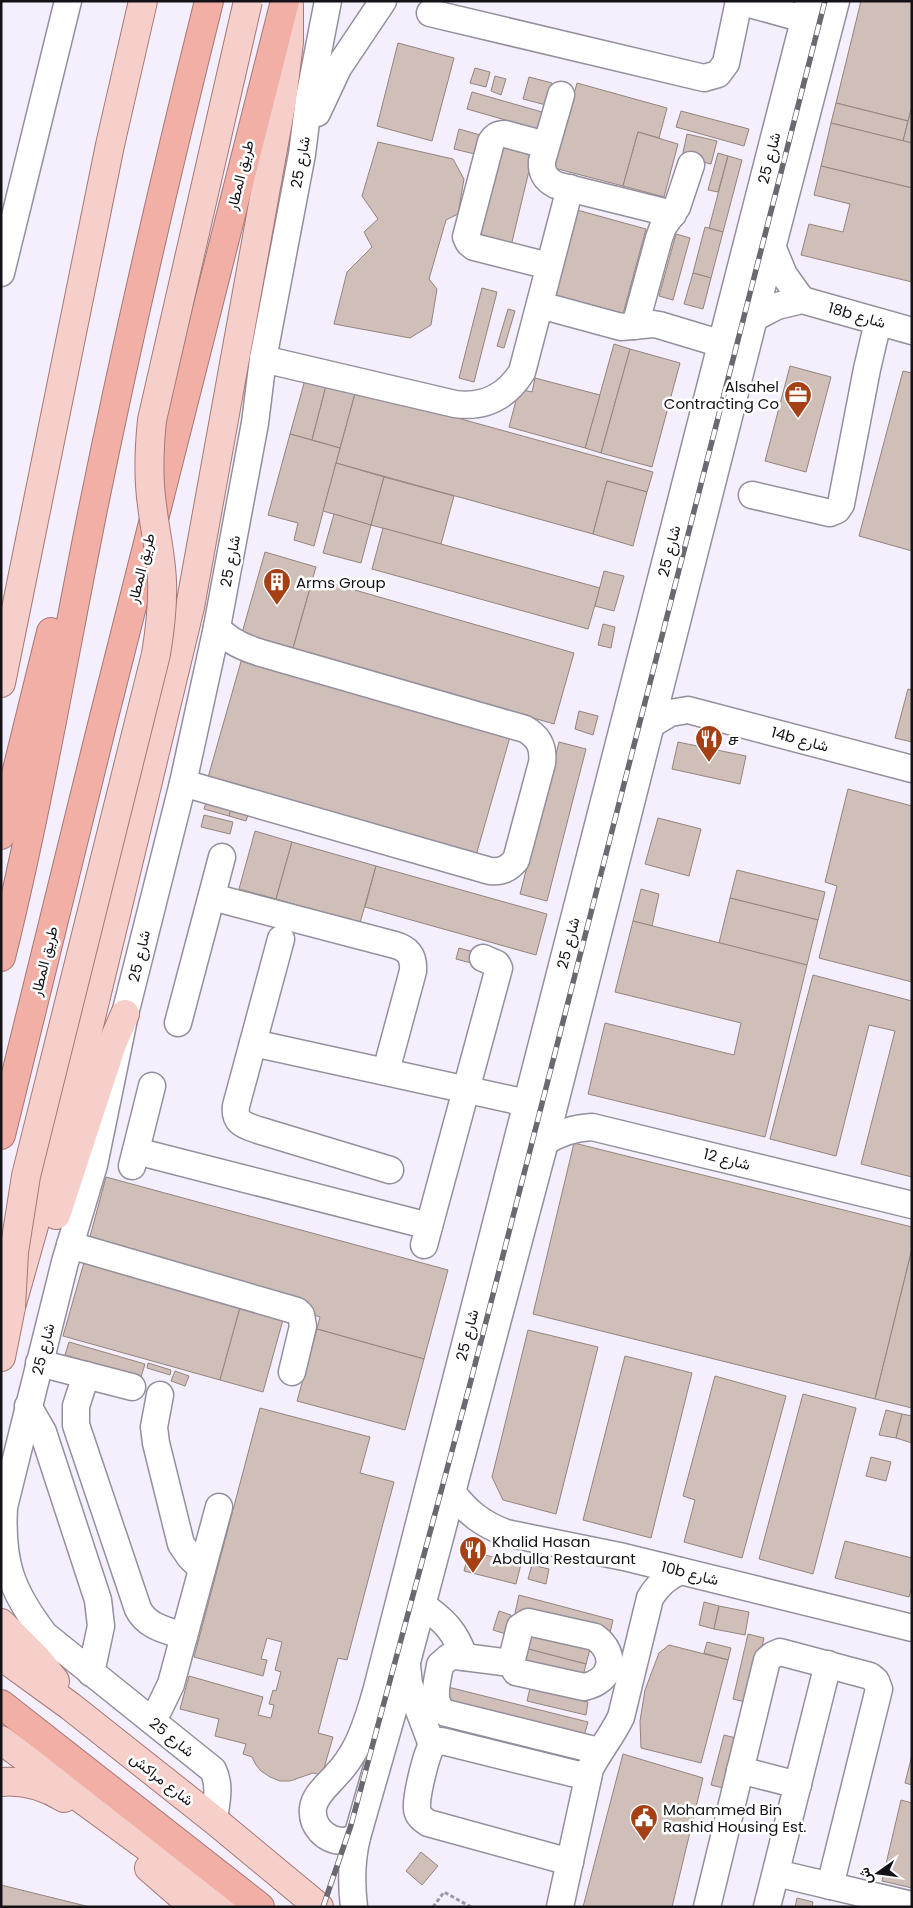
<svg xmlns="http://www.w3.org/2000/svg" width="913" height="1908" font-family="Poppins,Vazirmatn,'Noto Sans Tamil',sans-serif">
<rect width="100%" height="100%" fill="#f4eefd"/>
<!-- building -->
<g fill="#cfbfb8" stroke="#93847d">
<polygon points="861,1 912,1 912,106 908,121 836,103"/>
<polygon points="398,43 454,58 432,141 377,126"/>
<polygon points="475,68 490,72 486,87 470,83"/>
<polygon points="495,76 506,79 501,95 491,91"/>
<polygon points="529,77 552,83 546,105 523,99"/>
<polygon points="577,83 667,108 659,138 638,132 623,186 554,168"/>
<polygon points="472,92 549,114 544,131 467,109"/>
<polygon points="836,103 908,121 903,141 831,123"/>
<polygon points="912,106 912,143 903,141"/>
<polygon points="681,111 749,129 744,146 676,127"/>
<polygon points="831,123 912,143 912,188 821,166"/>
<polygon points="459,129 484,136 479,155 454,149"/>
<polygon points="638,132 678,144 664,197 623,186"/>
<polygon points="687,134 717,141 711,164 682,157"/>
<polygon points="378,142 453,159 464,179 458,214 446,220 429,279 437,289 431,325 410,338 334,324 347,272 372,247 364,232 378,219 362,196"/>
<polygon points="502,143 534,150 511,246 479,239"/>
<polygon points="718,153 728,156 718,192 708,190"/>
<polygon points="728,156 742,160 723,232 709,228"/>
<polygon points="821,166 912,188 912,282 801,255 809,224 843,232 850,204 814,195"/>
<polygon points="577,210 646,229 623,314 555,295"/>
<polygon points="705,227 723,232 711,278 693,273"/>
<polygon points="676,234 690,238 673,300 659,296"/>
<polygon points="693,273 711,278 703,309 684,304"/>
<polygon points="482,288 497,292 474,382 459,378"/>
<polygon points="508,309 515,311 504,348 497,346"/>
<polygon points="614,344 630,349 601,453 585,448"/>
<polygon points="630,349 680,363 652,467 601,453"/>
<polygon points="790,366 831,377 806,472 765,461"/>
<polygon points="903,371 912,373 912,551 859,536"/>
<polygon points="306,376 327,382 312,440 290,434"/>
<polygon points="535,378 600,395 585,448 509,427 519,389 532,392"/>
<polygon points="327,382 356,390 340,448 312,440"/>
<polygon points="356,390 653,472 647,492 607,481 593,534 336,463"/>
<polygon points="290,434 340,448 314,546 294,540 298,523 268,515"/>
<polygon points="336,463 384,477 371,525 323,511"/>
<polygon points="384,477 454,496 441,544 371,525"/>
<polygon points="607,481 647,492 633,546 593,534"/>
<polygon points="334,514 371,525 361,563 323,553"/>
<polygon points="383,528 600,588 588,629 372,569"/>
<polygon points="265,552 316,567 293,648 242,633"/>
<polygon points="604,571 624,576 614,611 595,606"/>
<polygon points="313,578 574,653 554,724 293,648"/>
<polygon points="603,624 615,627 611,648 598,645"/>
<polygon points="244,651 510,737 475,859 207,781"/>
<polygon points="908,689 912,690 912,742 895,738"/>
<polygon points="579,711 598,716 593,735 575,729"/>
<polygon points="559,742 586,749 547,901 520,894"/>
<polygon points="678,742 746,756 740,784 672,769"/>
<polygon points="848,789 912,806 912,982 819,958 837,886 825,882"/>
<polygon points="208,796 233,803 229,816 204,809"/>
<polygon points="233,803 250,809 246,821 229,816"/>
<polygon points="204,815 233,822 230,834 201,827"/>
<polygon points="658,818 701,829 689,876 645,864"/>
<polygon points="255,831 292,842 276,899 239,889"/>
<polygon points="292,842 376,866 360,923 276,899"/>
<polygon points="376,866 547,914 536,955 365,907"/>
<polygon points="737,870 825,892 818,920 730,898"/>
<polygon points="641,889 659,894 652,926 633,921"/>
<polygon points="730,898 818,920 807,965 719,943"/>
<polygon points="633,921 807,965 765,1137 588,1094 605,1023 734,1055 741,1023 615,992"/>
<polygon points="459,948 474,952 471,963 456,959"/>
<polygon points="813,975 912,1001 912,1177 861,1164 895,1031 869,1025 836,1156 770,1139"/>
<polygon points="574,1143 912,1227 912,1249 875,1399 533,1314"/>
<polygon points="106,1177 448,1270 424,1359 317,1329 320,1317 308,1313 310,1305 88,1244"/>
<polygon points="912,1249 912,1408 875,1399"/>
<polygon points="85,1259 241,1304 220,1380 63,1336"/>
<polygon points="241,1304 284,1316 263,1392 220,1380"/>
<polygon points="317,1329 424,1359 405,1430 297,1401"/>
<polygon points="528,1330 598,1347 556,1514 503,1500 492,1477"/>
<polygon points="69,1342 145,1364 141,1377 65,1355"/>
<polygon points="625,1356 692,1373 651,1538 583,1520"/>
<polygon points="148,1363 171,1370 170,1375 147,1368"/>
<polygon points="175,1371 189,1376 185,1386 171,1381"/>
<polygon points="715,1376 786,1396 742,1558 684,1542 695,1500 683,1496"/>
<polygon points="803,1394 856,1408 813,1574 759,1559"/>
<polygon points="260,1408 370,1437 360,1473 394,1482 347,1660 338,1658 318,1733 333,1737 322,1775 313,1773 290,1781 280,1781 270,1777 261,1771 256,1765 252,1757 243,1754 246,1744 215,1736 219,1719 180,1709 189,1676 263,1697 258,1715 271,1718 274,1705 269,1704 273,1690 276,1691 281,1672 275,1670 282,1642 267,1638 261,1659 267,1660 263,1676 194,1657"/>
<polygon points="886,1410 902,1414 896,1438 879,1435"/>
<polygon points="902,1414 912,1416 912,1443 896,1438"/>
<polygon points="871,1457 891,1462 886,1481 866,1476"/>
<polygon points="845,1541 912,1558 912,1586 909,1597 835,1578"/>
<polygon points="469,1551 521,1564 516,1584 464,1571"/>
<polygon points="532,1565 549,1569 546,1584 528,1579"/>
<polygon points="519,1595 613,1620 609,1637 515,1613"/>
<polygon points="704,1602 719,1606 714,1629 699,1625"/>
<polygon points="719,1606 749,1612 745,1635 714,1629"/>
<polygon points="499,1611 511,1615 506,1634 493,1630"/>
<polygon points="532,1633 590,1649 586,1664 528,1649"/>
<polygon points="748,1634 764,1638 749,1703 733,1699"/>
<polygon points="707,1642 731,1648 728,1660 704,1653"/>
<polygon points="669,1645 728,1660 701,1763 641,1748 640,1721 645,1690 659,1653"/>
<polygon points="528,1649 586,1664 582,1680 524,1665"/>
<polygon points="448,1687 588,1722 584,1736 445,1702"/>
<polygon points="530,1688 588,1702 586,1715 527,1701"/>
<polygon points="724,1735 740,1739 727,1789 711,1785"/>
<polygon points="623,1754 703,1778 672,1907 583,1907"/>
<polygon points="912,1755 912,1785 905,1783"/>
<polygon points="901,1800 912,1803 912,1888 882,1881"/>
<polygon points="421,1852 438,1866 422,1885 406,1871"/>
<polygon points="1,1885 90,1907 1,1907"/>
<polygon points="797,1898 813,1902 812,1907 795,1907"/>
</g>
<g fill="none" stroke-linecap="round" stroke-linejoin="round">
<defs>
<g id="minor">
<polyline points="739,1 804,19"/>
<polyline points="430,13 704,78 718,74 726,63 739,1"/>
<path d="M561 95 542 161C541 173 546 180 556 185L673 214"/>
<polyline points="317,113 338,68 383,1"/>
<path d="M546 145 505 134C498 134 495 136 491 142L466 237 469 243 474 247 549 266"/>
<polyline points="772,246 784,275 802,300"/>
<polyline points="1,273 68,1"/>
<polyline points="540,305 621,327 653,324 659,325 722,344"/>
<polyline points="754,318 777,306 802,300 912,331"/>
<polyline points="635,326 659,238 663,227 677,207 691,165"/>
<path d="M263 359 455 404C484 408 506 397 522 372L570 188"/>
<polyline points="752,495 830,513 837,510 841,504 867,369 878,322"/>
<polyline points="650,725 670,713 688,710 912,769"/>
<path d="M183 783 490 871C502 872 508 869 516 860L542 763C544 747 539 737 525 729L261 653C245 648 227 641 217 627"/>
<path d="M212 897 395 945C409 949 414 957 413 971L386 1071"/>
<path d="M281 939 236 1106C234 1123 244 1125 258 1130L390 1170"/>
<polyline points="178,1023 222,857"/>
<polyline points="253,1043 527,1103"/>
<path d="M545 1142C560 1132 574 1128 592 1127L912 1205"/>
<polyline points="136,1151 429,1226"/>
<polyline points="132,1166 152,1086"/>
<polyline points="70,1245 297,1311 301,1315 303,1326 292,1372"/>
<polyline points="424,1245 499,968 497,964 483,958"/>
<polyline points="39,1363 132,1387"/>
<path d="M86 1375 76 1406V1425L138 1609C147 1627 166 1630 184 1636"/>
<polyline points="160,1395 154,1427 156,1443 181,1544 190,1557 202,1569"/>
<polyline points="28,1406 43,1432 98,1600 101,1626 91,1673"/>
<path d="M452 1492C467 1512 482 1524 506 1533L624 1557 912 1628"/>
<path d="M422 1605C443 1619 456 1632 464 1657"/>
<path d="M528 1622 595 1637C618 1654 613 1681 584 1687L516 1672 511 1663 520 1627Z"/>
<path d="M511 1663 456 1656 449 1657 440 1665C438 1680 429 1704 446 1713L599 1751"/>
<polyline points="407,1665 409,1684 432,1745"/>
<polyline points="150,1719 159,1709 171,1684 219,1507"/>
<polyline points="740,1770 798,1785"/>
<path d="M214 1820C216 1803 221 1786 213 1770L45 1635C11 1591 1 1562 4 1507L65 1262 94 1165 125 1014 183 783 217 627 255 423 263 359 302 154 309 98 328 1"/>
<path d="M357 1837C352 1839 347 1841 342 1841 325 1840 311 1826 313 1808 315 1794 329 1784 337 1774 344 1767 350 1758 355 1749 365 1731 370 1712 376 1692L809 1"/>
<path d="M570 1862 428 1823C422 1819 417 1815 417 1808 416 1796 426 1755 432 1745L442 1741 588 1777"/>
<polyline points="776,1873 912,1905"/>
<path d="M354 1907C351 1882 351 1861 357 1837L407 1662 545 1142 754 318 836 1"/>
<path d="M560 1907 590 1769C599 1751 612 1736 621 1717L650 1598C658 1585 666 1578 680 1571"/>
<polyline points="707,1907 767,1660 773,1655 780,1652 870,1676 876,1681 879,1689 830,1886"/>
<polyline points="767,1907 828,1664"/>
</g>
<g id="major">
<polyline points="1,683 110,145 143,1"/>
<polyline points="56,1215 112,1044 125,1014"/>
<polyline points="1,1357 11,1307 80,1063 190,607 282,99 289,42 289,6"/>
<polyline points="1,1623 38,1660 55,1681"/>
<polyline points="1,1656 70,1706 214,1820 319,1907"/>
<polyline points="1,1740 229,1907"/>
<path d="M1 1782C23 1780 46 1787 64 1798"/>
<polyline points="149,1868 194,1907"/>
</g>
<g id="highway">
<polyline points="1,835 51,632"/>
<path d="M1 957C37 812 62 665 91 519 126 345 166 173 209 1"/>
<polyline points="1,1135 103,721 285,1"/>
<polyline points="1,1704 260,1907"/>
</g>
</defs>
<!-- minor casing -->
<use href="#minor" stroke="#948f9d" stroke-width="29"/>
<!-- major casing -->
<use href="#major" stroke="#a47874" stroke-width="30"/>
<!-- highway casing -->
<use href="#highway" stroke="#a47874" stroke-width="30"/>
<!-- path -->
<polyline stroke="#9d99a4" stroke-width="3" stroke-dasharray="4 2.5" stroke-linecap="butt" points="433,1907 444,1892 471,1907"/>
<!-- minor -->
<use href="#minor" stroke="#fff" stroke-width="26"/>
<!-- major -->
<use href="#major" stroke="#f7cfca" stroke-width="28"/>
<!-- highway -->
<use href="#highway" stroke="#f1afa6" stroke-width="28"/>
<defs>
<polyline id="rail" points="323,1907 351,1825 470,1384 825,1"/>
</defs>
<!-- rail casing -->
<use href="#rail" stroke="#6c6871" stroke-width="5.5"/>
<!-- rail -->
<use href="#rail" stroke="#fff" stroke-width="4" stroke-dasharray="11" stroke-linecap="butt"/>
<defs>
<path id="major-bridge" d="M11 1307 14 1252 26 1176 156 654C160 630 163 606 162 581 161 555 155 531 152 505 148 477 149 449 152 420L248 1"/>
</defs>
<!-- major-bridge casing -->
<use href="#major-bridge" stroke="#a47874" stroke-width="30" stroke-linecap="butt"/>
<!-- major-bridge -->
<use href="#major-bridge" stroke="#f7cfca" stroke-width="28"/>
</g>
<!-- icons -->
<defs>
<symbol id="office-pin" viewBox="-11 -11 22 30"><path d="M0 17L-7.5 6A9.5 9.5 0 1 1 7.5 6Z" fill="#a54014" stroke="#fff"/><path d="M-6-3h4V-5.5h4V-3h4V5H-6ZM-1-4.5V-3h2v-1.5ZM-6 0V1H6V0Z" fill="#fff"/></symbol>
<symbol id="building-pin" viewBox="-11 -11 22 30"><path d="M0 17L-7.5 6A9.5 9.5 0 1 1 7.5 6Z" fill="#a54014" stroke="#fff"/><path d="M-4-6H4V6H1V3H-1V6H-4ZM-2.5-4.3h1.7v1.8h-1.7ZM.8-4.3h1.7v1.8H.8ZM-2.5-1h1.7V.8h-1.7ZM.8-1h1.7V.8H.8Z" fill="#fff"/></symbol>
<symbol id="restaurant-pin" viewBox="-11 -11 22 30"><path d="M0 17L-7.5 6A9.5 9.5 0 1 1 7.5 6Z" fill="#a54014" stroke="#fff"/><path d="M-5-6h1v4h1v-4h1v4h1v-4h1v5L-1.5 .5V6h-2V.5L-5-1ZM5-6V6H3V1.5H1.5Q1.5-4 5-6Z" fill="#fff"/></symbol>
<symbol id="civic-pin" viewBox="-11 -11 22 30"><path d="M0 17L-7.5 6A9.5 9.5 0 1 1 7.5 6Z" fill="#a54014" stroke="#fff"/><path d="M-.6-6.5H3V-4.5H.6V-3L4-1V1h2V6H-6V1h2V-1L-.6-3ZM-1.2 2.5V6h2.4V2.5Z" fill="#fff"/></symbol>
</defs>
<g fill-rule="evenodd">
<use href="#office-pin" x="782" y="379" width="32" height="43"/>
<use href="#building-pin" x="261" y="566" width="32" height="43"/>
<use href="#restaurant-pin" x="693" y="723" width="32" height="43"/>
<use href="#restaurant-pin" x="457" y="1534" width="32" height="43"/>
<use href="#civic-pin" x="628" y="1802" width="32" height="43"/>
</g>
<g text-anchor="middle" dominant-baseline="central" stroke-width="5" stroke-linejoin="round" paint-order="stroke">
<!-- street labels -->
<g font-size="15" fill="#141217" stroke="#fff">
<text transform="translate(769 158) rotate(-76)">شارع 25</text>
<text transform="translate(300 162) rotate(-80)">شارع 25</text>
<text transform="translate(240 175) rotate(-76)">طريق المطار</text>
<text transform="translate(857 315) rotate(16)">18b شارع</text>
<text transform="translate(669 551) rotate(-76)">شارع 25</text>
<text transform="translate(230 561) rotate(-79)">شارع 25</text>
<text transform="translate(141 568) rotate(-76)">طريق المطار</text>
<text transform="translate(800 739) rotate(15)">14b شارع</text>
<text transform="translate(568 943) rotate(-76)">شارع 25</text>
<text transform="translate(139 956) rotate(-77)">شارع 25</text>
<text transform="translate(44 961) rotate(-76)">طريق المطار</text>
<text transform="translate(727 1159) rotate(14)">شارع 12</text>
<text transform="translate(467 1335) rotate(-76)">شارع 25</text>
<text transform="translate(43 1349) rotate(-76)">شارع 25</text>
<text transform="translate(690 1573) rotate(14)">10b شارع</text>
<text transform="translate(172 1737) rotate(39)">شارع 25</text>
<text transform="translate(162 1779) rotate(38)">شارع مراكش</text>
</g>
<!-- poi labels -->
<g font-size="15" fill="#141217" stroke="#fff" text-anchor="start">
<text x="779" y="386" text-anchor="end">Alsahel<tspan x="779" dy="17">Contracting Co</tspan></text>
<text x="296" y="582">Arms Group</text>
<text x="728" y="739">ச</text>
<text x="492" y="1541">Khalid Hasan<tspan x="492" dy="17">Abdulla Restaurant</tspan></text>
<text x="663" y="1809">Mohammed Bin<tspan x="663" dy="17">Rashid Housing Est.</tspan></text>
</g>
</g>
<!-- border -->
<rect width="913" height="1908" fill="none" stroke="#141217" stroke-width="5"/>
<!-- north arrow -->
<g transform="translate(878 1873) rotate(256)" stroke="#ffffff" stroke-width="4" paint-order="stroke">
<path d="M0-4L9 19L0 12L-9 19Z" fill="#141217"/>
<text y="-8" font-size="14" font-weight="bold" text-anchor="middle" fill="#141217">ش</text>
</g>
</svg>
